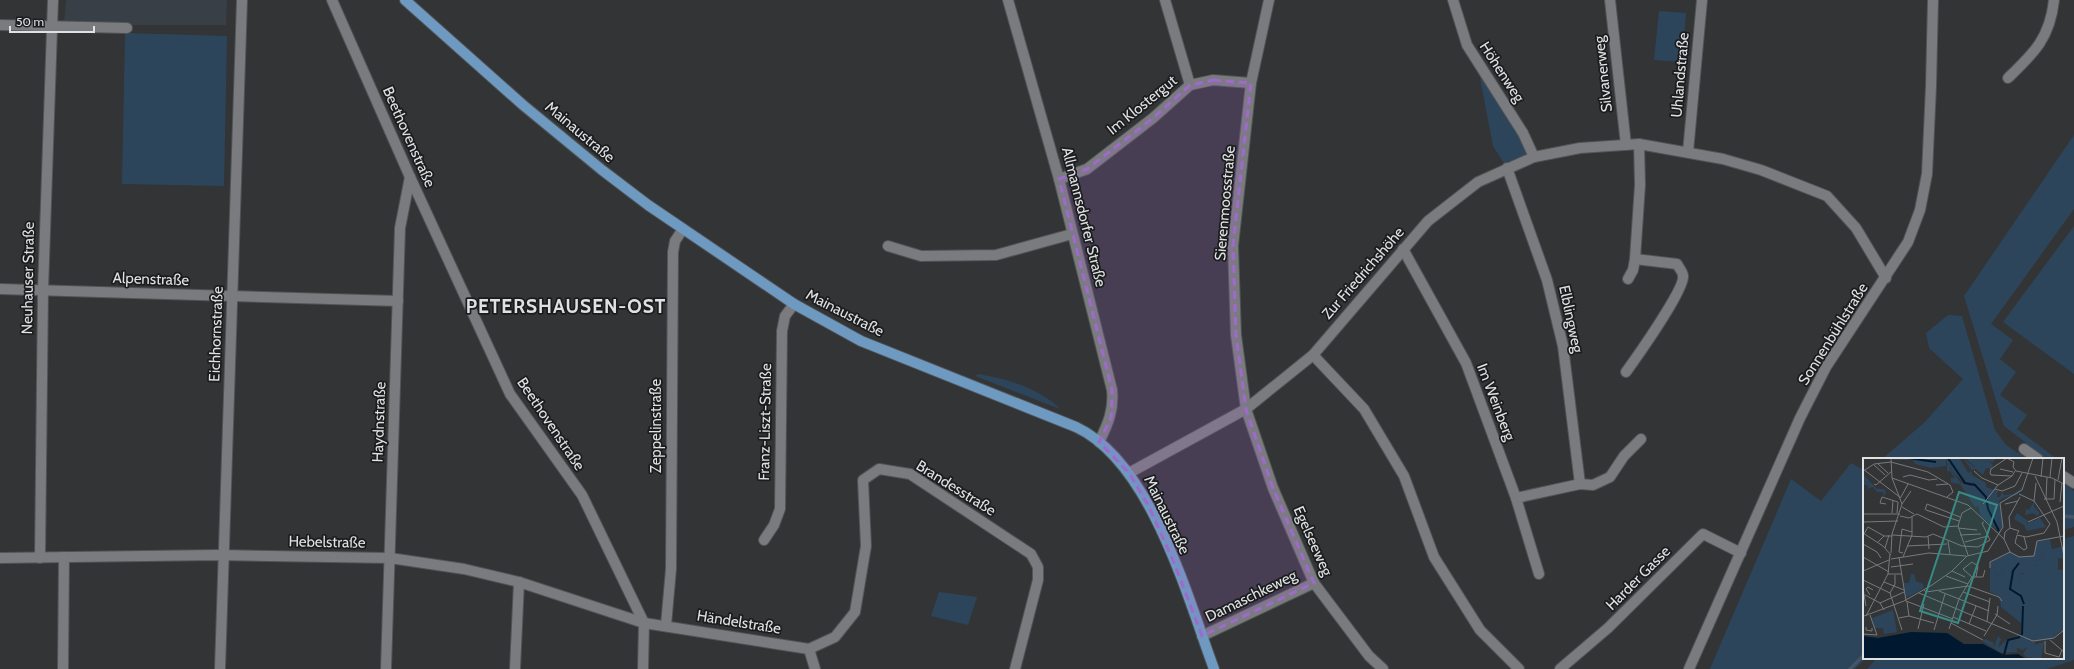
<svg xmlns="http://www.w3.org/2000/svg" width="2074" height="669" font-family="Cabin,sans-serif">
<rect width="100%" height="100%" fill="#323436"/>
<!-- built -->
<polygon fill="#383f46" points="66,0 227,0 226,25 119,25 64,22"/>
<!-- green -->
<g fill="#2d455b">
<polygon points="1659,11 1686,13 1682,62 1654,60"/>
<polygon points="125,33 227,36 224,186 122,184"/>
<polygon points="1477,62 1532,157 1507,168 1493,146"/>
<polygon points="2074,135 2074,209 1991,324 2013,340 2000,359 2016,372 2000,395 2027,415 2017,429 2057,459 2047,459 2004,426 1964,296"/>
<polygon points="2074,226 2074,374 2003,322"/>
<polygon points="1948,315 1962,316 1995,430 2006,445 2027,459 1882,459 1925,422 1963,379 1929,348 1926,333"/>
<path d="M978 374C1005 378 1041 389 1060 409L975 376Z"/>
<polygon points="1851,463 1864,470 1864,658 1866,658 1855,669 1710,669 1791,479 1821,501"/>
<polygon points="2063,483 2074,491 2074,527 2063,530"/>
<polygon points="2074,536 2074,660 2047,669 1867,669 1877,658 2063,658 2063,539"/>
<polygon points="939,592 977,597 968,625 931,616"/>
</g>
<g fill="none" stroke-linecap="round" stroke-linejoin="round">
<!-- stream -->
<g stroke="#435566" stroke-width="3.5">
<polyline points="2063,516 2074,517"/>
<polyline points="1850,669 1864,655"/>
</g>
<defs>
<g id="minor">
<polyline points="332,0 410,177 510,394 582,495 644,623 643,669"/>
<path d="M1008 0 1059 179 1112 390C1114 410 1108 424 1099 442"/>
<polyline points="1165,0 1190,85"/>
<polyline points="1269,0 1251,83 1233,246 1236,335 1246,409 1273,488 1314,583 1369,656 1383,669"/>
<polyline points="1453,0 1467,45 1523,133 1534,157"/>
<polyline points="1610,0 1626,145"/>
<polyline points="0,25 127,28"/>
<path d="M2008 78C2034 53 2050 38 2054 0"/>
<polyline points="1688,152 1702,0"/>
<polyline points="1507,168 1547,280 1563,346 1580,484"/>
<polyline points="1059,179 1087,169 1153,118 1190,85 1213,80 1251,83"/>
<polyline points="888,246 921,256 996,255 1072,234"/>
<polyline points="1403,249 1466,363 1516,498 1539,574"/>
<polyline points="1628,279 1633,270 1635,259 1640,185 1639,144"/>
<polyline points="0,289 398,301"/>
<polyline points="1313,355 1364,409 1404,476 1434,557 1480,630 1519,669"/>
<path d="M1626 372C1636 358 1685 289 1683 276 1683 272 1679 268 1677 264L1635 259"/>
<polyline points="2024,449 2038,459"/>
<polyline points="1129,473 1246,409 1313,355 1428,221 1478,182 1534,157 1580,148 1639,144 1723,159 1761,170 1827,196 1856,228 1886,278"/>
<polyline points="2063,476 2074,483"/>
<polyline points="1516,498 1580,484 1593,485 1610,477 1624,456 1641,439"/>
<polyline points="764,540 774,525 780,509 782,331 785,316 794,304"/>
<polyline points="0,558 217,555 390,558 464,569 519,582 644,623 809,649"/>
<polyline points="40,558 43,290 53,0"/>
<polyline points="666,625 671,569 673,252 675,241 683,229"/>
<polyline points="1202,636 1314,583"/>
<polyline points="809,649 835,637 855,612 866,546 863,480 879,469 910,474 1031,554 1038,567 1038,580 1015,669"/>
<polyline points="809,649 815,669"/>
<polyline points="63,669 64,557"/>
<polyline points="220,669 242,0"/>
<polyline points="386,669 400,228 410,177"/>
<polyline points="515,669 519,582"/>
<polyline points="1560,669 1608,628 1703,534 1741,553"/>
<polyline points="1689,669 1800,418 1826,367 1908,242 1920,210 1927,174 1931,86 1933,0"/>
</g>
<path id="major" d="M405 0 523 105 602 170 648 205 794 304 861 341 1076 427C1151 462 1187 596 1214 669"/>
</defs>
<!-- minor casing -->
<use href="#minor" stroke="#515355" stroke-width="12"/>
<!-- major casing -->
<use href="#major" stroke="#515355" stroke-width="12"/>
<!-- minor -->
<use href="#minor" stroke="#797b7e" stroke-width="10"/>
<!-- major -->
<use href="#major" stroke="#6e9ac2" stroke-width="10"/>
</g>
<!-- marked area -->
<path fill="#9e6bcb" fill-opacity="0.2" stroke="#9e6bcb" stroke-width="3" stroke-dasharray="8 5" stroke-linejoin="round" d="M1213 80 1251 83 1233 246 1236 335 1246 409 1273 488 1314 583 1202 636 1174 563 1149 507 1129 473 1099 442 1111 418 1112 390 1059 179 1087 169 1153 118 1190 85Z"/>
<g text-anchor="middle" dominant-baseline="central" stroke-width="3.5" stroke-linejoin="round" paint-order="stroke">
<!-- street labels -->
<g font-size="15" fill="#dfe1e2" stroke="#1b1c1d">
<text transform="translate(1502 72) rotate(57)">Höhenweg</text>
<text transform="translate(1603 74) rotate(-96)">Silvanerweg</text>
<text transform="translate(1680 75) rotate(-85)">Uhlandstraße</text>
<text transform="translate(1142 105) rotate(-39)">Im Klostergut</text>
<text transform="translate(580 132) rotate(40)">Mainaustraße</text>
<text transform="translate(409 137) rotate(66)">Beethovenstraße</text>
<text transform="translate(1225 203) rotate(-85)">Sierenmoosstraße</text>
<text transform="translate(1084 217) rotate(76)">Allmannsdorfer Straße</text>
<text transform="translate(1363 273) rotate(-49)">Zur Friedrichshöhe</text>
<text transform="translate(28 278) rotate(-89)">Neuhauser Straße</text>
<text transform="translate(151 279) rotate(2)">Alpenstraße</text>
<text transform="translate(845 313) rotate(27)">Mainaustraße</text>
<text transform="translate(1571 319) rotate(78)">Elblingweg</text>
<text transform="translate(216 334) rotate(-88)">Eichhornstraße</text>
<text transform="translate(1833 334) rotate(-58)">Sonnenbühlstraße</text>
<text transform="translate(1496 402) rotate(69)">Im Weinberg</text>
<text transform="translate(379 422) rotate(-88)">Haydnstraße</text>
<text transform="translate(765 422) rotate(-89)">Franz-Liszt-Straße</text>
<text transform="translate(551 424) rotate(56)">Beethovenstraße</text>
<text transform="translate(656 426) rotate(-90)">Zeppelinstraße</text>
<text transform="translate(956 488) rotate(32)">Brandesstraße</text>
<text transform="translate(1167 515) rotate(64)">Mainaustraße</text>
<text transform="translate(1313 541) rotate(66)">Egelseeweg</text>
<text transform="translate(327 542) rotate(1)">Hebelstraße</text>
<text transform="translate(1638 578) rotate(-45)">Harder Gasse</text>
<text transform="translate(1251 596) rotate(-26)">Damaschkeweg</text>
<text transform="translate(739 622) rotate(9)">Händelstraße</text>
</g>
<!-- district labels -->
<g font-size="19" font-weight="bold" letter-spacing="1" fill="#dfe1e2" stroke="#1b1c1d">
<text x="566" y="306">PETERSHAUSEN-OST</text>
</g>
</g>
<!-- overview -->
<g transform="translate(1863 458)">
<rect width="201" height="201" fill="#323436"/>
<path d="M32 0H83V8L68 10 52 6 50 2H30ZM102 0H133V1L129 5 126 3 118 10 112 9ZM84 5 89 8 87 11 98 25 107 28 112 26 105 15 108 13 109 17 123 25V29L135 33 134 39H137L139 34 141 37 151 36 160 28 154 37 140 40 136 43 140 67 137 74 118 59 115 48 112 49 97 26 88 25V20H92L87 13H84ZM0 16 14 31H21L23 34 21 39 20 34H14L10 29 4 31 5 28 0 26ZM171 43V49L177 55 174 58 170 55 162 57 163 51 166 52ZM154 55 165 63 163 66 177 60 183 69 164 73 161 67 151 61ZM201 88V101L195 100V112L171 107V103L180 101 181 93ZM139 105 141 116 133 118 131 107ZM156 115 170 118 169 126H157ZM48 116H51L53 123 60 126 61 130 43 140 41 125H46ZM30 152 34 174 21 176 20 170H12L9 160ZM135 178 138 181 135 190 143 182 140 195 131 189ZM158 179 173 184 171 187 181 184 178 201 163 199 160 196 164 189 160 192 154 190V194H151L148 186Z" fill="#2d455b"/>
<path d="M93 0H96L111 24 110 27H103L100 17 94 13 97 10 92 7ZM100 0 111 9 115 7 118 10 124 2 130 7 128 11 123 10 120 17 113 11 109 12ZM147 94 158 99 173 97 171 107 200 112 201 175 198 173 187 182 167 183 158 177V165L138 149 136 138 127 134V104ZM139 106 141 116 133 118 131 107ZM156 115H161V118L169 119V126H157ZM137 170 130 188 136 191 139 195 143 182 155 178 157 180 148 186 151 194 138 195 119 183 123 181 131 185Z" fill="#2d455b" fill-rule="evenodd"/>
<path d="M84 0H93L94 5 92 7 98 10 94 13 101 17 100 24 88 12 89 8 84 5ZM187 81 189 92 181 93 180 101 171 103 173 84Z" fill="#2d455b"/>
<path d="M48 174 84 175 101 186H120L141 197 155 196 163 201H0V178L15 180Z" fill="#001931"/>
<path fill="none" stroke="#001931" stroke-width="2" d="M45 0 73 4M85 0 102 25 112 27 123 39 125 51 136 73M156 105 150 113 147 131 158 138 161 146M84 177 91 201M159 177 160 148M0 189 4 201M141 197 145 182 157 179M82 201 84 182"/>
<path fill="none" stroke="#77797b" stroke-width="1" d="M28 0 29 20 39 46 29 76 28 95M15 6 25 15M11 7 22 17M0 11 38 40M137 11 150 14M2 12 11 6 28 4 65 14 87 27 90 34 84 39M111 13 119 20 135 27M152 13 149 18 128 17 127 15 128 11 144 0 151 4 150 9 153 13 189 20 201 26M172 18 194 64 201 98M40 19 47 17 66 22 74 21M178 19 180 0M187 19 189 0M29 20 105 47 141 81 147 94 156 99 171 98 174 83 201 78M195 22 199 0M11 26 13 27 29 13M73 27 85 26M132 31 139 33 152 28 159 15M156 36 171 43 187 66 181 75 163 79 154 77 152 85 161 92 164 90 161 79M38 39 45 26M181 41H191L192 21M183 41 184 19M171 43 173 25M197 44 199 25M23 46 17 45 19 39 35 44 34 55M39 46 48 33M120 46 135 27 149 18M142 46 155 43M39 49 51 56M62 52 64 46 97 59M63 52 96 63M29 55 30 42M0 56H37M54 56 81 69 95 68M37 58 46 60 54 56M0 64 35 63M165 64 201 48M95 70 114 72M147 70 146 59 157 39M147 70 156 73 154 76M0 75 20 88 28 97M1 76 5 69 21 78M29 77 63 79 70 76 99 88 115 89 127 82 119 65 121 64M97 77 118 76M65 78 66 91M141 81 142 74 147 70M85 83 87 96M15 84 21 78H29M102 84 125 78M0 86 14 94 18 100M44 88 84 86M22 90 26 77M40 95 36 94 39 71 49 74M105 97 95 68 99 55 108 50M0 99 26 114M36 99 43 143 90 161M40 99 49 77V59M28 101 66 95 103 98M28 109 50 106M127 110V104L147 94M0 113 26 102M89 113 102 119M25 116H39M83 118 105 126M109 119 100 111 109 104 115 108 113 119M109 119H120L122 112M0 122 27 135M21 124 41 132M0 130 3 148M61 132 63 134 105 128 136 139 139 143M76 133 126 153M100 134 127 144M27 135 39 172M27 135 32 126V117M56 135 170 183 191 180 201 172M2 137 17 145 21 152M7 137 3 131 5 129 10 132M44 144 46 158M17 145 41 134M132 156 147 166M1 158 41 143 69 127 89 113 104 98 125 93 140 69 137 45 159 32 170 0M3 158 25 116 27 96M90 159 123 173M36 160 46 158 71 165M124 163 127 140M88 165 120 182M106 166 113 148M3 169V172L9 173V170M55 171 61 146M86 171 96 141 109 119M71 172 82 136M0 176 14 177 7 157M121 178 134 157 135 148M187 182 201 194M182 183V195L196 199 199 192"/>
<path fill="#398b85" fill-opacity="0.15" stroke="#398b85" stroke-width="2" d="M96 34 134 47 95 165 57 153Z"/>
<rect width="201" height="201" fill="none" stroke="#dfe1e2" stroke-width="2"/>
</g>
<!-- scale -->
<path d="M10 26v6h84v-6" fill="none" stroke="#dfe1e2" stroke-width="2"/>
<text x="16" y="26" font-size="12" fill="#dfe1e2" stroke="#1b1c1d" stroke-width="3" paint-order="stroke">50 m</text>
</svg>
